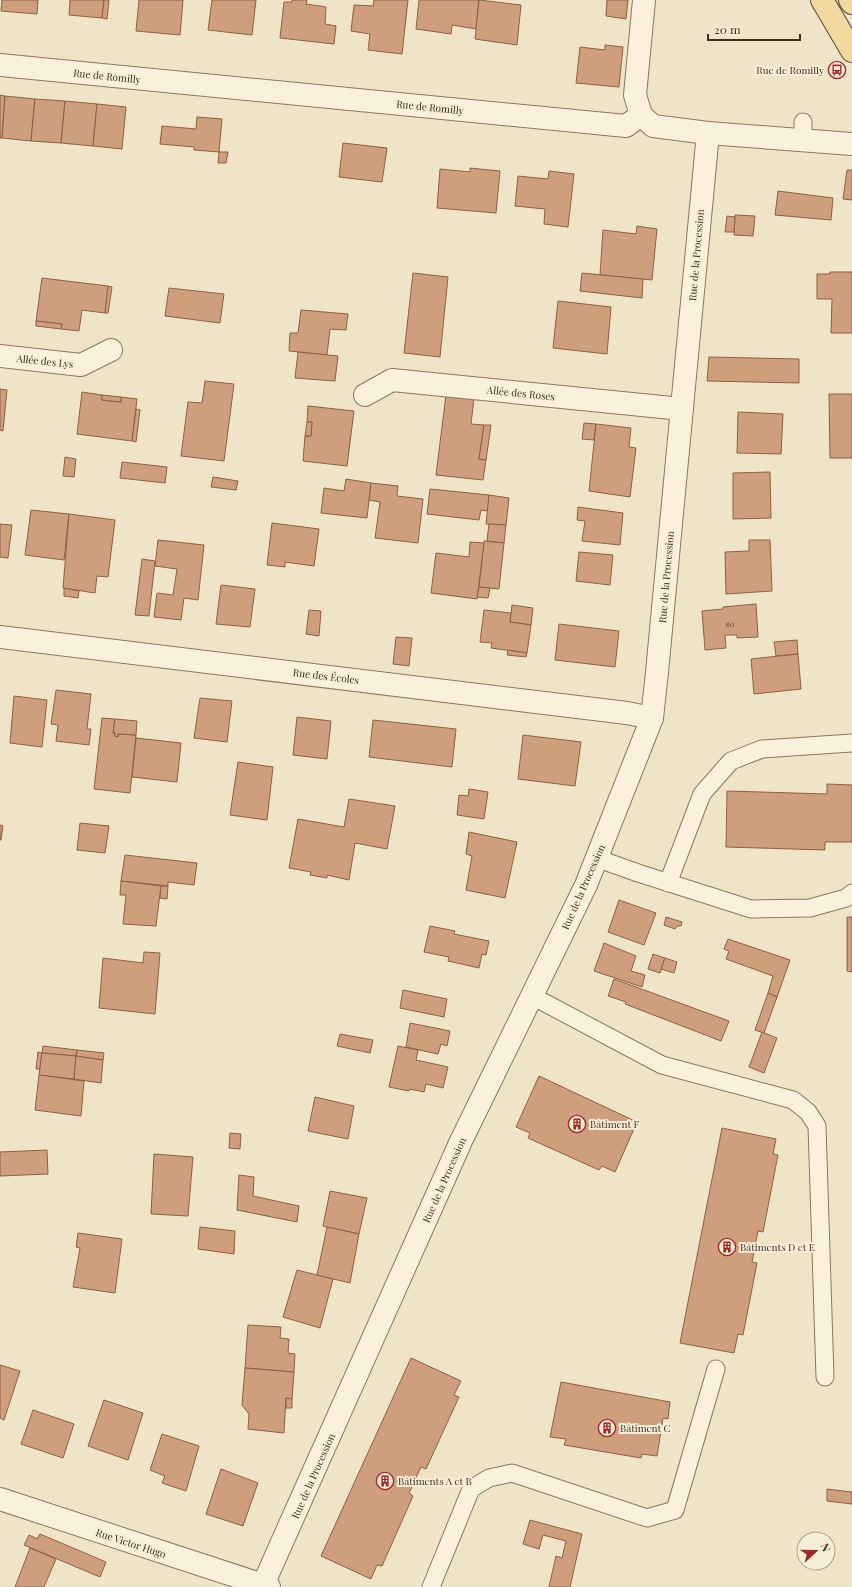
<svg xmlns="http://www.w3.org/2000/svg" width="852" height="1587" font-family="'Playfair Display',serif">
<rect width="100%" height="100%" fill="#f0e4c8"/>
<!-- building -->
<g fill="#cf9f7d" stroke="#8d5f41">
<polygon points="2,0 38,0 37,14 1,11"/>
<polygon points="70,0 104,0 102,18 69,15"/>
<polygon points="104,0 109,0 107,19 102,18"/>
<polygon points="139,0 183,0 180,35 136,31"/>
<polygon points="212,0 256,0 252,35 208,30"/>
<polygon points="292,0 307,0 306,4 326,7 325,24 336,26 334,44 280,38 284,2 292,2"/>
<polygon points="374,0 408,0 402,54 368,50 370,34 351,31 354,5 373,6"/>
<polygon points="419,0 479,0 476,29 452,25 451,34 416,29"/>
<polygon points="479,0 521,5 517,45 475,39"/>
<polygon points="607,0 628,0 626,19 606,16"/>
<polygon points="605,45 623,47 619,87 576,83 580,47 605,50"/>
<polygon points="0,95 5,96 2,138 0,138"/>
<polygon points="5,96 35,99 31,141 2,138"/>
<polygon points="35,99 65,101 61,143 31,141"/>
<polygon points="65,101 97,104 93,146 61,143"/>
<polygon points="97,104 126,107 122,149 93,146"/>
<polygon points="197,117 222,119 219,152 194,150 194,147 160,144 162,126 196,129"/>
<polygon points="343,143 387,148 382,182 339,177"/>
<polygon points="219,152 228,152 226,163 218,163"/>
<polygon points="470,168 500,171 496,213 437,208 440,169 470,172"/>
<polygon points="847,170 852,170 852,200 843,199"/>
<polygon points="549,171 574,174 568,227 544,224 545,209 515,206 518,176 548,179"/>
<polygon points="778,191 833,198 831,220 775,215"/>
<polygon points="735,215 755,216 753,236 734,235"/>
<polygon points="727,216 735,217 734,232 725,232"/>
<polygon points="637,226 657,229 652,280 600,275 603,230 636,234"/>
<polygon points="830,272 852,272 852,333 831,333 832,299 817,299 817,274 830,274"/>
<polygon points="413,273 448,277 440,357 404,353"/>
<polygon points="582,273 643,279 642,298 580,291"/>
<polygon points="42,278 108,286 105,313 82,310 79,331 61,329 62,324 36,321"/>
<polygon points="108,286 112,287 108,313 105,313"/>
<polygon points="169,288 224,294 220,323 165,316"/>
<polygon points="558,301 611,307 607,354 553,348"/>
<polygon points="301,310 348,314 346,330 330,329 327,355 289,351 290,333 298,333"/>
<polygon points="36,321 62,324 61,329 36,326"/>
<polygon points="298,352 338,356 335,381 295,378"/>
<polygon points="709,357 799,359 799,383 707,381"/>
<polygon points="205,381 234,384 224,461 181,456 188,402 202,403"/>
<polygon points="0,389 7,390 3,431 0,430"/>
<polygon points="82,392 102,395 102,400 121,402 121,397 137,399 132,441 77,434"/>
<polygon points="829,394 852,394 852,458 830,458"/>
<polygon points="102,395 121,397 121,402 102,400"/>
<polygon points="446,395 474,398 471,424 484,425 479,459 486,460 483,480 436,475"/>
<polygon points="308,406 354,411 347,466 303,461 305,436 311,436 312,422 307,422"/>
<polygon points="136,409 140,410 136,442 132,441"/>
<polygon points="738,412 783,414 781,454 737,453"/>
<polygon points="307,422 312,422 311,436 305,436"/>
<polygon points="584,423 596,424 594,440 582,439"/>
<polygon points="596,424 631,428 629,447 636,448 630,497 589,491"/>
<polygon points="484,425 491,425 486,460 479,459"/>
<polygon points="65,457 76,459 74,477 63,476"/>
<polygon points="122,462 167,467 165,483 120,478"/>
<polygon points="770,472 771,518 733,519 733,473"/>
<polygon points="213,477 238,481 236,490 211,487"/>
<polygon points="346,479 371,483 367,518 321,513 324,488 344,491"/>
<polygon points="371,483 398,486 397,496 423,499 418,543 375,538 380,502 369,500"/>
<polygon points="430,489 489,495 488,511 481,510 479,520 427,514"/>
<polygon points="489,495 509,498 506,525 486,524"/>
<polygon points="578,507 623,513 620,545 582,541 585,521 577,520"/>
<polygon points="31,510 69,514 64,560 25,555"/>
<polygon points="69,514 115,520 108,577 97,576 95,593 63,588"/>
<polygon points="272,523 319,529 314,566 285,562 285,567 267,565"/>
<polygon points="0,524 12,525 8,558 0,557"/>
<polygon points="489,524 506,525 504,543 487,541"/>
<polygon points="158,540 204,545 198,600 184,598 181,620 154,617 157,593 173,595 177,569 155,566"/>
<polygon points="749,540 770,540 772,591 726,594 725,552 749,551"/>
<polygon points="484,541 504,543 499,589 479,587"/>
<polygon points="470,542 484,543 477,599 431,593 436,553 469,557"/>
<polygon points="579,552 613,555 610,585 576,581"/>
<polygon points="142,559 155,561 149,616 135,615"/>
<polygon points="221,585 255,589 250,627 216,624"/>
<polygon points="479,587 490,588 488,598 477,597"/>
<polygon points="64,588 79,591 78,598 64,596"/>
<polygon points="756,604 758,637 737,638 737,635 725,635 726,648 705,650 702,611 723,609 723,607"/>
<polygon points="512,605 533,608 531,625 510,622"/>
<polygon points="309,610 321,611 319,636 306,634"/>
<polygon points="484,610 511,613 510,622 531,625 527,653 491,648 492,643 480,642"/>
<polygon points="559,624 619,631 615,667 555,660"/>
<polygon points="396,637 412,638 409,666 393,664"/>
<polygon points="797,640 798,654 776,656 774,642"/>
<polygon points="508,650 527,653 526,657 507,655"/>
<polygon points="798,654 801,689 754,694 751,659"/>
<polygon points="56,690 91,694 87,729 91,729 89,745 56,741 58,725 51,724"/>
<polygon points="14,696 47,700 42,747 10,743"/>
<polygon points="200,698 232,701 227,742 194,738"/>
<polygon points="297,717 331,721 327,759 293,755"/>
<polygon points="102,718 115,719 113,733 115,733 115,736 118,737 118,734 136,735 130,793 94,789"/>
<polygon points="115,719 137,721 136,735 118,734 118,737 115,736 115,733 113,733"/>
<polygon points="373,720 456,729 452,767 369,757"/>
<polygon points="523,735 581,742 575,786 518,779"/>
<polygon points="136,738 181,743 177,782 132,777"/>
<polygon points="238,762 273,767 267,820 230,815"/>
<polygon points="827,784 852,785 852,842 825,842 825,850 726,847 727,791 827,794"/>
<polygon points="469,789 488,792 484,819 457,815 459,795 468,796"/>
<polygon points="349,799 395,806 387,849 355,843 349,880 327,875 327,878 310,875 311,872 289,868 298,819 344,827"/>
<polygon points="80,823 109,826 105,853 77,850"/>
<polygon points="0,825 3,826 1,840 0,840"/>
<polygon points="469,832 517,842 505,898 466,890 472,856 466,854"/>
<polygon points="125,855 197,863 194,885 168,882 168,886 121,881"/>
<polygon points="121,881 161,886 156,926 123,924 126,895 120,895"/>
<polygon points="161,886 168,886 167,899 160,898"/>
<polygon points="619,900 656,913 644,945 608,932"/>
<polygon points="666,917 682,922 681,926 677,926 675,929 664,925"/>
<polygon points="847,917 852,917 852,972 847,971"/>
<polygon points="430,926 455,931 454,934 489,941 486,955 482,954 479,968 448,961 449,957 424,952"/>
<polygon points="728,939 790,960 777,997 768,993 773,976 726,959 729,951 724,949"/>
<polygon points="604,943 636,956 631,971 645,975 642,987 594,971"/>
<polygon points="144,952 160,953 155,1014 99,1008 103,958 143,963"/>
<polygon points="653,954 665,958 660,973 648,969"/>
<polygon points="665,958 677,962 674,973 661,969"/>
<polygon points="614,979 729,1021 721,1041 625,1004 626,1002 608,996"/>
<polygon points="403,990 447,999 444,1017 400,1008"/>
<polygon points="768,993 777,997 764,1033 755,1030"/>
<polygon points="410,1023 450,1031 447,1046 441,1044 438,1054 406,1047"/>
<polygon points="762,1032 777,1038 764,1073 749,1067"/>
<polygon points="340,1034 373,1040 370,1053 337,1046"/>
<polygon points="43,1046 77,1050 76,1056 42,1053"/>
<polygon points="398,1046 418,1050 416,1060 448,1067 443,1088 426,1084 424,1092 410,1089 409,1091 389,1087"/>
<polygon points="77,1050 104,1053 103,1060 76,1056"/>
<polygon points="38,1052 42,1053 40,1069 36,1069"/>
<polygon points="42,1053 76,1056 74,1079 39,1075"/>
<polygon points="76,1056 103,1060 101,1083 74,1079"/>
<polygon points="39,1075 84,1081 81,1116 35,1110"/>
<polygon points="539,1076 637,1122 615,1172 602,1166 599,1170 528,1138 530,1133 516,1127"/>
<polygon points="315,1097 354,1106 348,1139 308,1131"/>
<polygon points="722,1128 776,1139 773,1154 778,1155 763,1232 758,1231 752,1262 757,1263 743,1335 738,1334 734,1353 680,1343"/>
<polygon points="230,1133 241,1134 240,1149 229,1148"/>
<polygon points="47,1150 48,1174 0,1176 0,1152"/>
<polygon points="154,1154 193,1157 188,1216 151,1214"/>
<polygon points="239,1175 254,1177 253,1196 299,1206 297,1222 237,1210"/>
<polygon points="330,1191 367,1198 359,1234 323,1226"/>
<polygon points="200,1227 235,1231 234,1254 198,1249"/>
<polygon points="327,1227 359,1234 350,1283 317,1275"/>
<polygon points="78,1233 122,1239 115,1293 73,1287 80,1248 76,1247"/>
<polygon points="297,1270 333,1279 320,1328 283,1317"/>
<polygon points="248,1325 281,1327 280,1338 289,1339 288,1353 295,1354 294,1372 245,1368"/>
<polygon points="411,1358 461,1381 454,1395 459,1397 426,1469 421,1467 409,1493 413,1496 382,1566 377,1565 371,1579 321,1556"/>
<polygon points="0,1365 20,1371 4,1420 0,1418"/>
<polygon points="245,1368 294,1372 292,1399 286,1398 284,1433 248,1429 249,1414 242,1405"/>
<polygon points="561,1382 670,1402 668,1419 663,1418 657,1456 642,1454 641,1458 564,1445 566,1439 550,1437"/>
<polygon points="286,1398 292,1399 292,1408 286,1408"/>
<polygon points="104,1400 143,1413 128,1460 88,1446"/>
<polygon points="33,1410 74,1424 63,1458 21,1444"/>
<polygon points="162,1434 199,1446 186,1491 162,1483 165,1476 150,1470"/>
<polygon points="221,1469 258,1483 243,1526 206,1514"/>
<polygon points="827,1489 852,1492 852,1504 827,1501"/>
<polygon points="530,1520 582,1534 570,1587 549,1587 556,1556 562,1558 566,1541 543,1535 539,1549 523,1544"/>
<polygon points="40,1534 106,1562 100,1577 24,1545 29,1535 37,1539"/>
<polygon points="30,1548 56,1559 44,1587 15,1587"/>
</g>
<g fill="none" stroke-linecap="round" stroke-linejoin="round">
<defs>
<g id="lane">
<polyline points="803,122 803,140"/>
<polyline points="596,858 638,873 751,909 810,908 846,898 852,893"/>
<polyline points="668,883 702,794 731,761 762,749 852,743"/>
<polyline points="532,996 662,1065 793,1100 808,1112 817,1126 825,1377"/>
<polyline points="431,1587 471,1489 489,1478 512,1473 647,1518 675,1510 716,1369"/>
</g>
<g id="street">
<polyline points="644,0 635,95 641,115 653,126 708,133 852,144"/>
<polyline points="0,65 626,126 641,115"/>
<polyline points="0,356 81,365 111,350"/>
<polyline points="365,395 392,380 682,409"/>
<polyline points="0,637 627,713 652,718"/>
<polyline points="0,1499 269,1587"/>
<polyline points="262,1587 461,1141 586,885 652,718 657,672 708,133"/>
</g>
<g id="primary">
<polyline points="822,0 852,51"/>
<polyline points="850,0 852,3"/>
</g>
</defs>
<!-- lane casing -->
<use href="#lane" stroke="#8d765c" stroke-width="19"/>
<!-- street casing -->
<use href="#street" stroke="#8d765c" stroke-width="24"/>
<!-- primary casing -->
<use href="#primary" stroke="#5b4430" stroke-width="24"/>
<!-- lane -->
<use href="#lane" stroke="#faf1dc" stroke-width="17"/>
<!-- street -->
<use href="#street" stroke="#faf1dc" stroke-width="22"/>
<!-- primary -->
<use href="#primary" stroke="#f3d9a0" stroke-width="22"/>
</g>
<!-- icons -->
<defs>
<symbol id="bus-ring" viewBox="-11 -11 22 22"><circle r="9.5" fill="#f7eed8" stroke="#9e2a2b" stroke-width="1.5"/><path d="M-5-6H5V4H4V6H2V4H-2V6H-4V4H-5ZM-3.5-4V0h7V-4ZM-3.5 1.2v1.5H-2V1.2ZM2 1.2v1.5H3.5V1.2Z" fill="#9e2a2b"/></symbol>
<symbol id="building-ring" viewBox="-11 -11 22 22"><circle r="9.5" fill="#f7eed8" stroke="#9e2a2b" stroke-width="1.5"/><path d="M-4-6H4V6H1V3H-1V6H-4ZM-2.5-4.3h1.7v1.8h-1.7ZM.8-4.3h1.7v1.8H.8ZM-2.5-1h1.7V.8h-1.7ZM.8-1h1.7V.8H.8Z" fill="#9e2a2b"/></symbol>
</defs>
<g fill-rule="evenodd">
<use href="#bus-ring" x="827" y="60" width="20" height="20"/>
<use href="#building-ring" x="567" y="1114" width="20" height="20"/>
<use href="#building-ring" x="717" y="1237" width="20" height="20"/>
<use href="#building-ring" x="597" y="1418" width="20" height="20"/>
<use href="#building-ring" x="375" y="1471" width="20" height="20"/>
</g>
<g text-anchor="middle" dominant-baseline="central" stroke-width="4" stroke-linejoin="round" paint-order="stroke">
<!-- number labels -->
<g font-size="8" fill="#624a37">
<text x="730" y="623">80</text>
</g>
<!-- poi labels -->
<g font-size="10" fill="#3d2e20" stroke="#f7eed8" text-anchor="start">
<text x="824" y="70" text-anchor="end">Rue de Romilly</text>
<text x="590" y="1124">Bâtiment F</text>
<text x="740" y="1247">Bâtiments D et E</text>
<text x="620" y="1428">Bâtiment C</text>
<text x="398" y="1481">Bâtiments A et B</text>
</g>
<!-- street labels -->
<g font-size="10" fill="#3d2e20" stroke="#f7eed8">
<text transform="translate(107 76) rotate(6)">Rue de Romilly</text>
<text transform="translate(430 107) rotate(6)">Rue de Romilly</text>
<text transform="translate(696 255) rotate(-85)">Rue de la Procession</text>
<text transform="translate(45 361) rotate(6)">Allée des Lys</text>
<text transform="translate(521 393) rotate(6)">Allée des Roses</text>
<text transform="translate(666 577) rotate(-85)">Rue de la Procession</text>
<text transform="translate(326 676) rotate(7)">Rue des Écoles</text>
<text transform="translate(583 887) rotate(-66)">Rue de la Procession</text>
<text transform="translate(444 1180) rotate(-66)">Rue de la Procession</text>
<text transform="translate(313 1476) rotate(-66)">Rue de la Procession</text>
<text transform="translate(131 1543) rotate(18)">Rue Victor Hugo</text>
</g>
</g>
<!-- north arrow -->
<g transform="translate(816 1551) rotate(69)"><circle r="19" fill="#f7eed8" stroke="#ada18e"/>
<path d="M0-3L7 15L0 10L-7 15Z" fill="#9e2a2b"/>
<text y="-6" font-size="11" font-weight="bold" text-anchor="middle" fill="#3d2e20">N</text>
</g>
<!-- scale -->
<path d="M708 34v6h92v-6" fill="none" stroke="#3d2e20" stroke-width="2"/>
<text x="714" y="34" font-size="12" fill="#3d2e20" stroke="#f7eed8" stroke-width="3" paint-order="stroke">20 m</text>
</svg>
